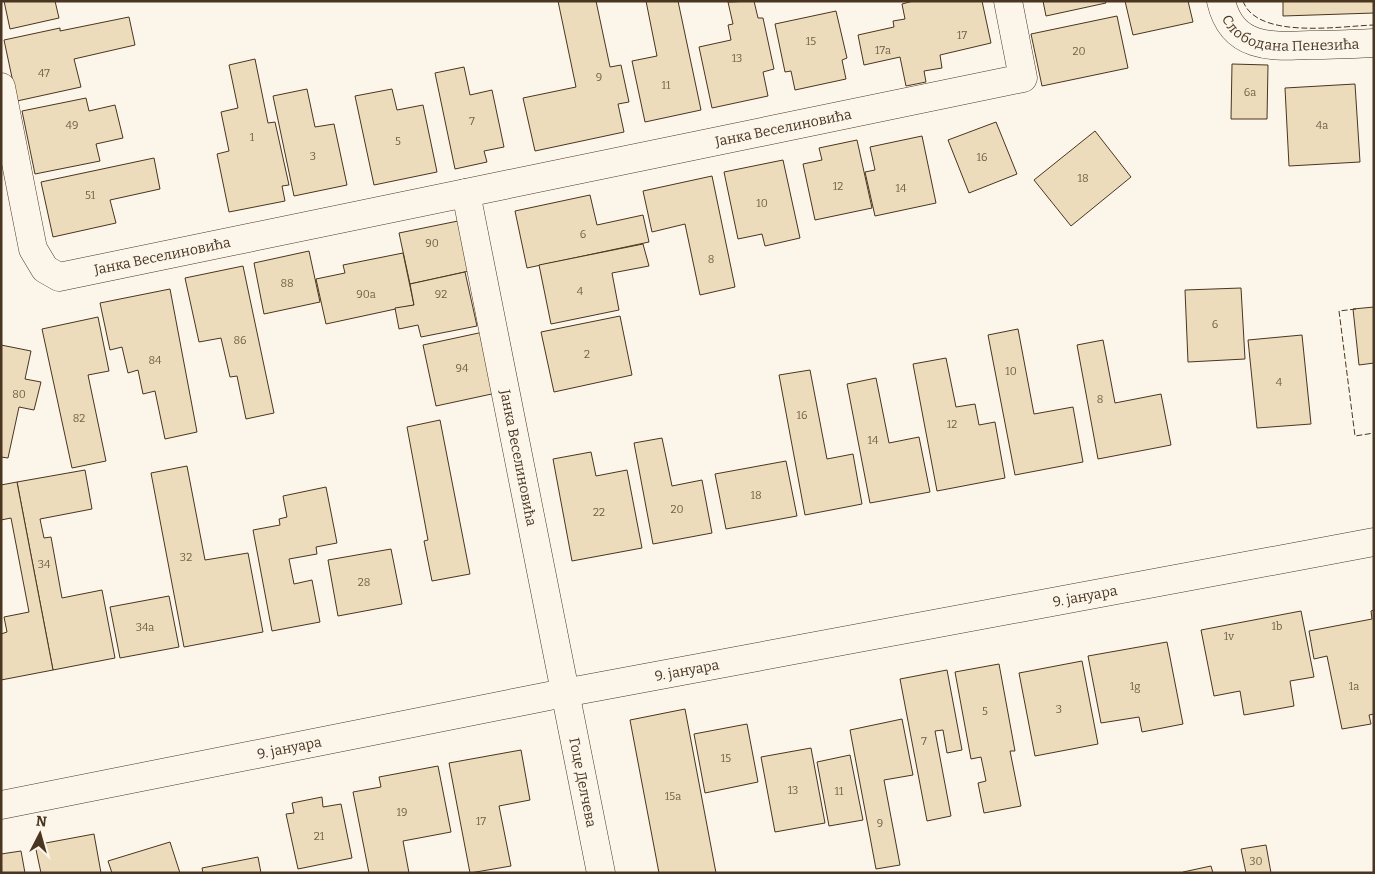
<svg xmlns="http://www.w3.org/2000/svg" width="1375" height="874" font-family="Bitter,serif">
<rect width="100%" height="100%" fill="#fbf6e9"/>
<!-- building -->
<g fill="#ecdcbc" stroke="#4a3520">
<polygon points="4,1 55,1 59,18 10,29"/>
<polygon points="558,1 596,1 610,67 621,65 629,102 618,104 624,132 535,151 523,98 576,87"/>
<polygon points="646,1 678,1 701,110 645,122 632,61 657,56"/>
<polygon points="754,1 758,18 763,18 774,69 763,72 768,96 712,108 699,47 731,40 728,25 733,24 728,2"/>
<polygon points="913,1 982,1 991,43 940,55 942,68 924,71 926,82 906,86 900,57 864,65 858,35 894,27 893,21 905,19 902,4"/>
<polygon points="1043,1 1105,1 1106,3 1046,16"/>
<polygon points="1125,1 1188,1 1193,22 1133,35"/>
<polygon points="1283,1 1374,1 1374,13 1283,16"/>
<polygon points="836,11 847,58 842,60 846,79 795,90 791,71 785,72 775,24"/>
<polygon points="1117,16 1128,68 1042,86 1031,34"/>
<polygon points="129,17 135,45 74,59 81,87 17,101 4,40 60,28 60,31"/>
<polygon points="255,59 268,123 275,122 289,185 282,186 285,201 229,212 217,154 229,151 221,112 238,108 229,65"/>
<polygon points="1232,64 1268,65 1267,119 1231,119"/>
<polygon points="464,67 470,95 492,90 504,147 484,151 487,162 455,169 435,73"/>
<polygon points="1355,84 1360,162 1289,166 1285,88"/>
<polygon points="307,89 315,127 334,124 347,185 294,196 273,96"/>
<polygon points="392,89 397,110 423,105 437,172 374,185 355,96"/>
<polygon points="86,98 89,111 115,105 123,138 96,144 100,161 35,174 22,111"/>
<polygon points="996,122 1017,174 969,193 948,140"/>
<polygon points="1095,131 1131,177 1071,226 1034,180"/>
<polygon points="922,136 936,203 875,216 865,172 875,170 870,147"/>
<polygon points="857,140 872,208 815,220 803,164 822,160 819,148"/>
<polygon points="154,158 160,189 110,200 116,223 53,237 41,182"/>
<polygon points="783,160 800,238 765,246 762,234 738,239 724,172"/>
<polygon points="712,176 735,287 700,295 685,224 652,232 643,191"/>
<polygon points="590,195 597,225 643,215 649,242 527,268 515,211"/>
<polygon points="458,221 469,271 410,284 399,233"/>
<polygon points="643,244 649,266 612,273 619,310 551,324 539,265"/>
<polygon points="309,251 320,302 264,314 254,263"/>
<polygon points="403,253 414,305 326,324 316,279 345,273 343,265"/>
<polygon points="243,266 274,413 246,419 237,376 230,377 221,338 199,342 185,278"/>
<polygon points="465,272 477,326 421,337 418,325 399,329 395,308 414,305 410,284"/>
<polygon points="1241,288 1245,359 1188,362 1185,290"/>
<polygon points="170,289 197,432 165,439 155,391 143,394 138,370 128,373 122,347 110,350 100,303"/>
<polygon points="1374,307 1374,363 1359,365 1353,309"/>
<polygon points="620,316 632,375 554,392 541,332"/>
<polygon points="98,317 109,371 88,375 106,461 72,468 42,329"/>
<polygon points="1018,329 1034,414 1073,407 1083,462 1015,475 988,335"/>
<polygon points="488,331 501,392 436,406 423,345"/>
<polygon points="1302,335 1311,424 1257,428 1248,340"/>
<polygon points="1103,340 1115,403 1161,394 1171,445 1098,459 1077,345"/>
<polygon points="1,345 31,351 25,379 41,382 34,410 19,407 8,458 1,457"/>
<polygon points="946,358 956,407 975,404 979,425 995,422 1005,478 937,491 913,364"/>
<polygon points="810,370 827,459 853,454 862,504 805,515 779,375"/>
<polygon points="876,378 889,443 919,437 930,492 870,503 847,384"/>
<polygon points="440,420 470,574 432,581 424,541 428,540 407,427"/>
<polygon points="662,438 672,486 702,480 712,533 653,544 634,443"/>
<polygon points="591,452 596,476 627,470 642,548 572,561 553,459"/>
<polygon points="786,461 797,516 726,529 715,474"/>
<polygon points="187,466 205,560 248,553 263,632 184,647 151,473"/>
<polygon points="85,470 92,509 40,519 44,538 51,537 62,598 102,590 115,658 53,670 17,482"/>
<polygon points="17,482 53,670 1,680 1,634 7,632 4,617 29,612 11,518 1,520 1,485"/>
<polygon points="326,487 337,543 316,547 317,554 289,559 294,584 312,580 320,622 272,631 253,530 280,525 279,519 287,517 283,496"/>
<polygon points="391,549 402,604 338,616 328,560"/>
<polygon points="169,596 179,647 120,658 110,607"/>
<polygon points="1374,610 1374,714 1369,715 1371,724 1342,729 1327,656 1314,659 1309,631 1372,619 1371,611"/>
<polygon points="1301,611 1314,677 1290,681 1294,706 1244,715 1240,691 1214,696 1201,630"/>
<polygon points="1167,642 1183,724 1142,732 1139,717 1101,723 1088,656"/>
<polygon points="1082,661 1098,744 1035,756 1019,673"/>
<polygon points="999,664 1015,751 1010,751 1021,806 984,813 978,783 986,781 981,757 971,759 955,672"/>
<polygon points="947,670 962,750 947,753 943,730 935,731 951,816 927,821 900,679"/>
<polygon points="685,709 716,873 659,873 630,720"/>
<polygon points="902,719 913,775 884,780 900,865 876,869 850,730"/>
<polygon points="747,724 758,782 705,793 694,734"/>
<polygon points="811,748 825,823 775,832 761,757"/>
<polygon points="521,750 530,800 499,806 511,866 470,873 449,763"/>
<polygon points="850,755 863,820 829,826 817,762"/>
<polygon points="438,766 451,832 403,841 409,873 369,873 353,792 381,787 379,777"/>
<polygon points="322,797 323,807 341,804 352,858 298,869 286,814 294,813 292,803"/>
<polygon points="94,834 101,873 41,873 35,845"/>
<polygon points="170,842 180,873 112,873 108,861"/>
<polygon points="1266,845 1271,873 1246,873 1241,849"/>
<polygon points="21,851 25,873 1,873 1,854"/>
<polygon points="258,857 261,873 203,873 202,868"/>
<polygon points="1211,866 1213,873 1183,873 1183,872"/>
</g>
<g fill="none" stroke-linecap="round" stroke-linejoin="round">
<defs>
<g id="minor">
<path id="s1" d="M1221 1C1232 49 1271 47 1311 45 1332 45 1353 44 1374 43"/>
<path id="s2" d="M1 87 33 249 45 269 59 277 1023 78 1008 1"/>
<path id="s3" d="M466 193 601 873"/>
</g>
<g id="tertiary">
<path id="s4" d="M1 805 564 693 1374 542"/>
</g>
</defs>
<!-- minor casing -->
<use href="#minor" stroke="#4a3520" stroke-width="29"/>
<!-- tertiary casing -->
<use href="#tertiary" stroke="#4a3520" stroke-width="29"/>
<!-- minor -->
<use href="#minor" stroke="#fbf6e9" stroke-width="28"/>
<!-- tertiary -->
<use href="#tertiary" stroke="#fbf6e9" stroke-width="28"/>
<!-- fence -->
<g stroke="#4a3520" stroke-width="1" stroke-dasharray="6 2.5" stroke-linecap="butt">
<path d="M1243 1C1257 40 1341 26 1374 25"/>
<polyline points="1356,309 1339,311 1355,436 1374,433"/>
</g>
</g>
<g text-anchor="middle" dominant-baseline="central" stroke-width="4" stroke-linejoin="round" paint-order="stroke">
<!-- number labels -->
<g font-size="11" fill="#725f47">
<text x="962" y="35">17</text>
<text x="811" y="41">15</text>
<text x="883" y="50">17a</text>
<text x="1079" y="51">20</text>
<text x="737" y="58">13</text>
<text x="44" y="73">47</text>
<text x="599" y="77">9</text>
<text x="666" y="85">11</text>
<text x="1250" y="92">6a</text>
<text x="472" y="121">7</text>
<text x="72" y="125">49</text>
<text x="1322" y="125">4a</text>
<text x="252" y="137">1</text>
<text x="398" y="141">5</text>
<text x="313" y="156">3</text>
<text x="982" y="157">16</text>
<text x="1083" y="178">18</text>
<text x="838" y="186">12</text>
<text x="901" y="188">14</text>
<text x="90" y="195">51</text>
<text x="762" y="203">10</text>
<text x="583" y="234">6</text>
<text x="432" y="243">90</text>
<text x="711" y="259">8</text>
<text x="287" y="283">88</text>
<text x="580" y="291">4</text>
<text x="366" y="294">90a</text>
<text x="441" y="294">92</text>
<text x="1215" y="324">6</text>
<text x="240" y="340">86</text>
<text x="587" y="354">2</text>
<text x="155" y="360">84</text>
<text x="462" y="368">94</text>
<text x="1011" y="371">10</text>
<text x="1279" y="382">4</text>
<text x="19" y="394">80</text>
<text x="1100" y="399">8</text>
<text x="802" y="415">16</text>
<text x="79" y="418">82</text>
<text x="952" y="424">12</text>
<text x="873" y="440">14</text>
<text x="756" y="495">18</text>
<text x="677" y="509">20</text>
<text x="599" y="512">22</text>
<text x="186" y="557">32</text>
<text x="44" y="564">34</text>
<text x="364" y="582">28</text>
<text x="1277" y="626">1b</text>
<text x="145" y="627">34a</text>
<text x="1229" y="636">1v</text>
<text x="1135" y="686">1g</text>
<text x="1354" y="686">1a</text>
<text x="1059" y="709">3</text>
<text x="985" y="711">5</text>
<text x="924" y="741">7</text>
<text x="726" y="758">15</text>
<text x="793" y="790">13</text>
<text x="839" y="791">11</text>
<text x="673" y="796">15a</text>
<text x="402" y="812">19</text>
<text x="481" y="821">17</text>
<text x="880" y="823">9</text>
<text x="319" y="836">21</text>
<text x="1256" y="861">30</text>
</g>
<!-- street labels -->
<g font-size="14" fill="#4a3520" stroke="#fbf6e9">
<text stroke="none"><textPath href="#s1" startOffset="88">Слободана Пенезића</textPath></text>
<text stroke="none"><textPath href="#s2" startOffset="944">Јанка Веселиновића</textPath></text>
<text stroke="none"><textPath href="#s2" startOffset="310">Јанка Веселиновића</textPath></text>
<text stroke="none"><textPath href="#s3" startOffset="270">Јанка Веселиновића</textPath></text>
<text stroke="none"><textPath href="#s4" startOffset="1104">9. јануара</textPath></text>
<text stroke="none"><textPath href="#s4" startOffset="699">9. јануара</textPath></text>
<text stroke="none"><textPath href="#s4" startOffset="294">9. јануара</textPath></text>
<text stroke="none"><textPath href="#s3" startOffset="601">Гоце Делчева</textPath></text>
</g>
</g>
<!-- border -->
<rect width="1375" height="874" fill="none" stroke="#4a3520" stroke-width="5"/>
<!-- north arrow -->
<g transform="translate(40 834) rotate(6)" stroke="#fbf6e9" stroke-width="4" paint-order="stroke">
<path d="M0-4L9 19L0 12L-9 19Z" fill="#4a3520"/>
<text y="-8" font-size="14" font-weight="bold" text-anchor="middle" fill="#4a3520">N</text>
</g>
</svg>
